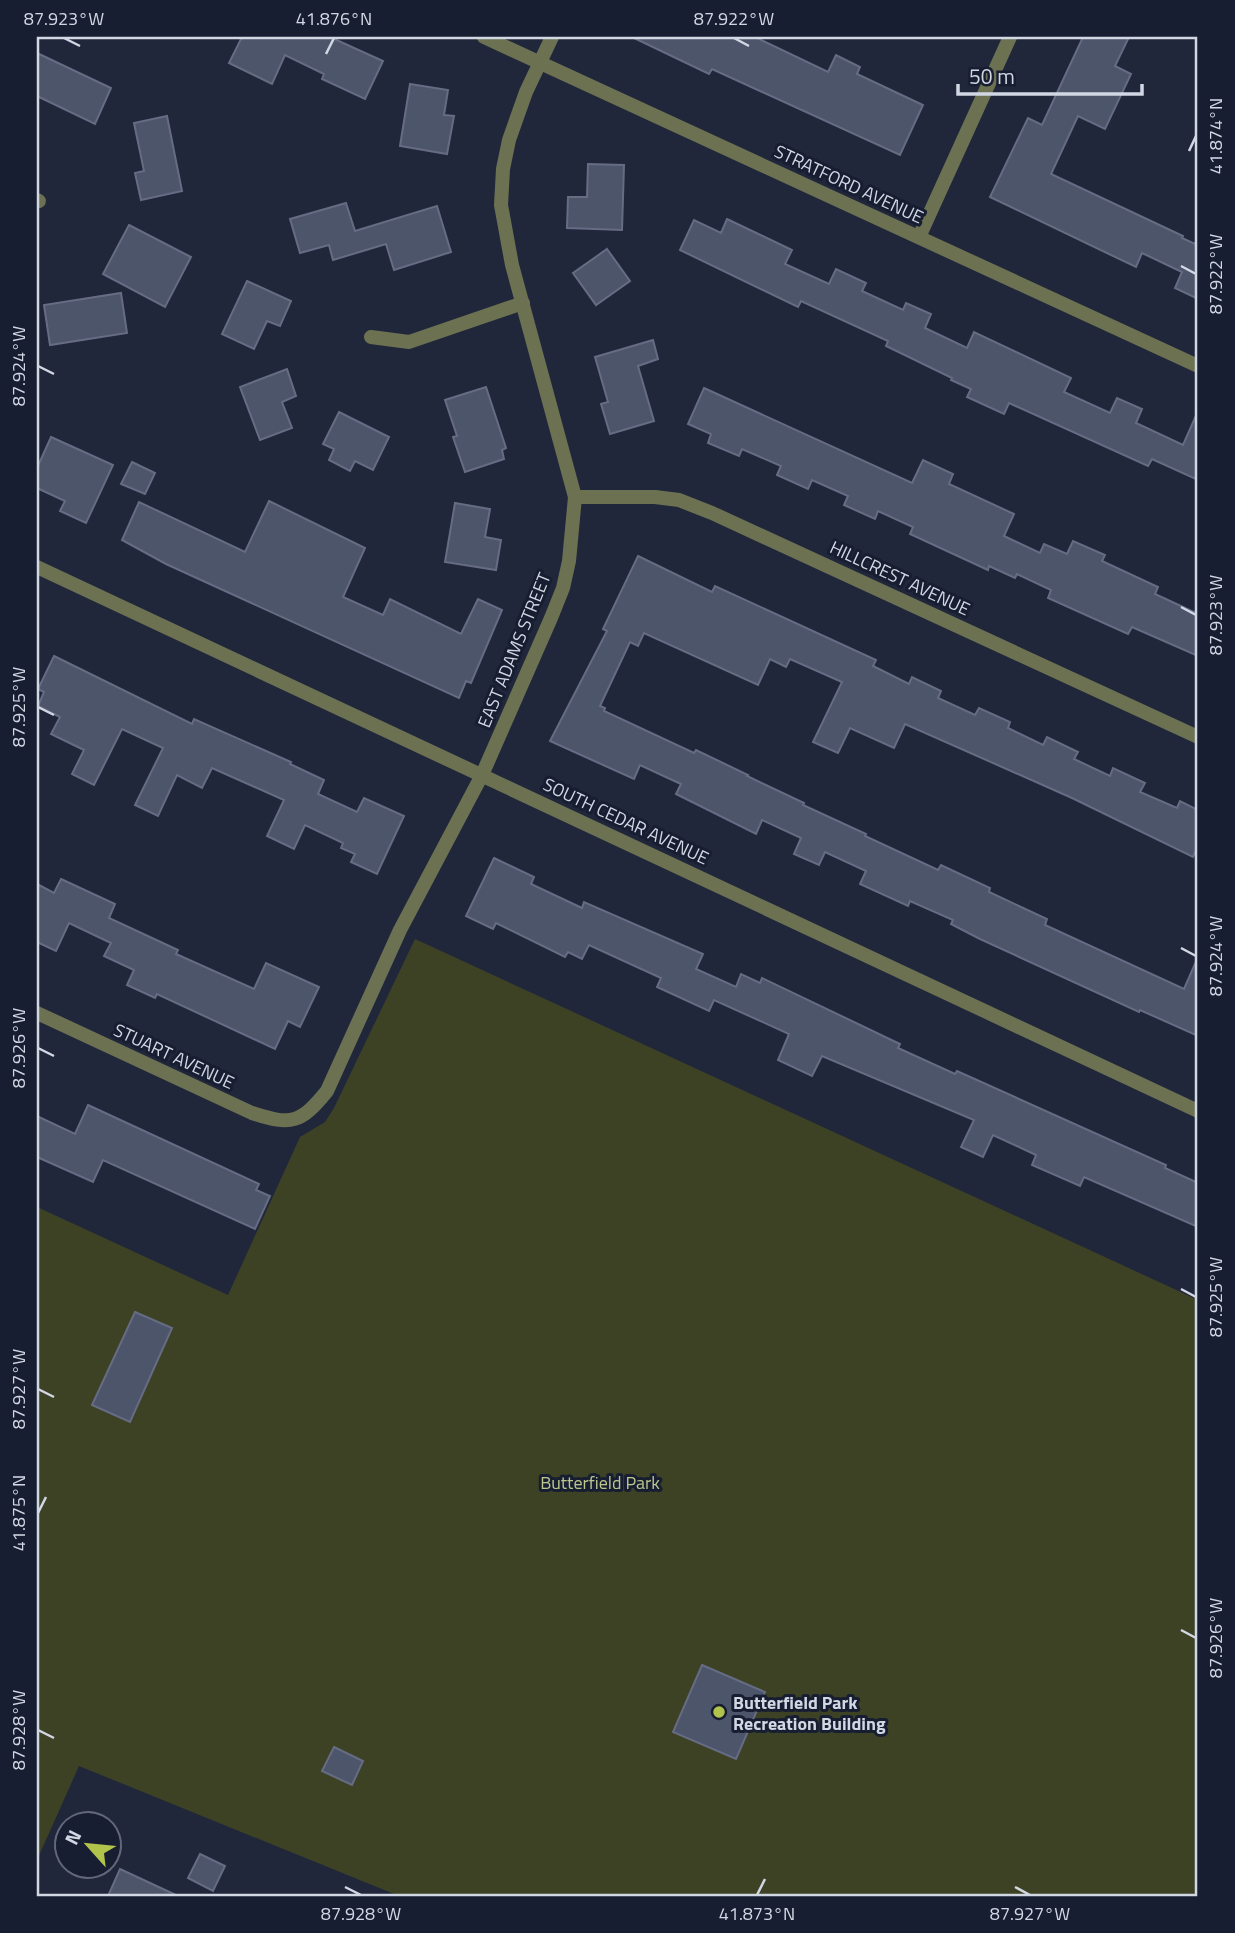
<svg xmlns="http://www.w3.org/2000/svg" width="1235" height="1933" font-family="'Titillium Web',sans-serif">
<rect width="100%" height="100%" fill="#21273b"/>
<!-- green -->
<polygon fill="#3d4225" points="415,939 1198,1300 1198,1896 399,1896 79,1766 37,1860 37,1207 228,1295 300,1137 325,1122 334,1108"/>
<!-- building -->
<g fill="#4d556b" stroke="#656c84" stroke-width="2">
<polygon points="242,37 330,37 383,61 365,99 322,79 324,74 285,55 272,84 229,63"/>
<polygon points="632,37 755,37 828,72 836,55 860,67 857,74 923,105 900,155 712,69 709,74"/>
<polygon points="1083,37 1129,37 1115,66 1131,74 1105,129 1078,116 1051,174 1183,236 1182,238 1195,244 1198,237 1198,299 1175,288 1182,272 1142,253 1136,267 990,197 1028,118 1042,125"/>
<polygon points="37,53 111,88 95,124 37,96"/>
<polygon points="410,84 448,90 444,115 454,116 447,154 400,146"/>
<polygon points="167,116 182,191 141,200 135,173 144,171 134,123"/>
<polygon points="588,164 624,165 622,230 567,228 568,197 587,197"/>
<polygon points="346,203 355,231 437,206 451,252 394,270 386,244 333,260 329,245 300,253 290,219"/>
<polygon points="727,219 792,250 785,264 829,284 836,269 866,283 862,291 903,310 906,303 931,314 925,328 967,348 974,332 1071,378 1064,392 1110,413 1117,398 1142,409 1136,423 1183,445 1198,411 1198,480 1152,459 1148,466 1009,403 1004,414 967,397 971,389 951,380 952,378 886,346 888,341 801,301 798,307 680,250 694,220 721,233"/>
<polygon points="129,225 191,257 165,307 103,274"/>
<polygon points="607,249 630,281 596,305 573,273"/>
<polygon points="247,281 291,301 280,326 267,321 254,349 222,334"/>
<polygon points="121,293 127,333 50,345 44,305"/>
<polygon points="653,340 658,359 638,366 654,421 610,434 601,404 608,402 595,357"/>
<polygon points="287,369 296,396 282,402 292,428 260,440 240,387"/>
<polygon points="486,387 506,448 502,450 504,459 465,472 453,437 457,436 445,400"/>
<polygon points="704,388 912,483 923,460 953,474 949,484 1014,514 1004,536 1040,553 1044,544 1067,554 1073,541 1105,555 1102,561 1158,587 1155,594 1198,614 1198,656 1132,627 1128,634 1048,598 1051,590 1017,574 1015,578 989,566 988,570 910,534 913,527 878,511 875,519 844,505 848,496 812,480 808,489 777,475 781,466 742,449 739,456 708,443 711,434 688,424"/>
<polygon points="339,412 389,437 373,470 355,461 350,471 329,460 334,449 323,444"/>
<polygon points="51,437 113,465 86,523 60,511 65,501 37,488 37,468"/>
<polygon points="132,462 155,473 145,494 121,484"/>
<polygon points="269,501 365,548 343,597 383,615 390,599 461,634 478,599 502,610 471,683 466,681 459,698 166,564 122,540 139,502 245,552"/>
<polygon points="455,503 490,509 485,537 501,540 496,570 445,562"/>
<polygon points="638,556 712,592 715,586 876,660 873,666 909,684 912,677 941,691 938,698 975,715 979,708 1010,722 1008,728 1043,745 1047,737 1078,752 1074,759 1110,776 1113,768 1145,783 1140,792 1177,808 1180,801 1198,810 1198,845 1193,857 1072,798 905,724 894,748 850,728 838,753 813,742 842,682 790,659 786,667 770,659 758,685 644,633 638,646 630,642 600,706 605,708 604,711 694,753 696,750 748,775 747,776 804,803 803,805 866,834 865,836 938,870 941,865 990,888 989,892 1047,919 1045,925 1184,989 1198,957 1198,1036 1140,1010 1139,1012 980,939 951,924 953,920 910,901 908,906 860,884 866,871 825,852 819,865 794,854 801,838 762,820 756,834 676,794 681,784 640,765 634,779 550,741 607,631 603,629"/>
<polygon points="54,656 192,724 194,719 291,762 290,764 324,780 318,794 357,812 364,798 404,816 377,874 351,862 355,854 341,848 343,843 305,825 294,849 267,836 284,800 212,768 202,788 177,775 158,816 135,805 163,748 122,729 94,785 72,774 84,750 51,734 60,717 38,706 44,692 38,689"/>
<polygon points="494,858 534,877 531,884 582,908 584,902 703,954 696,969 736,987 741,974 760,983 762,978 900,1044 898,1048 955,1074 957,1071 1166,1165 1165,1168 1198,1183 1198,1227 1084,1177 1080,1186 1032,1165 1036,1155 993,1135 983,1157 961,1147 974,1120 822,1056 812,1076 778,1060 789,1034 714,1000 709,1011 657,987 661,978 589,945 582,959 568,952 565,957 496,923 493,929 466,916"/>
<polygon points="61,879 115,904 109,918 178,950 176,954 254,989 266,963 319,987 300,1027 288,1021 275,1049 157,994 155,998 127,985 134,970 104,956 111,943 69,923 56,951 37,942 37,884 54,893"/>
<polygon points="88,1105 259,1184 256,1190 270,1196 255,1229 103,1160 93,1182 37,1157 37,1116 75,1134"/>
<polygon points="135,1312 172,1328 130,1422 92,1405"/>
<polygon points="702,1665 765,1692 736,1759 673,1732"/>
<polygon points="334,1747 363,1761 352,1785 322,1771"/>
<polygon points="200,1854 225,1866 213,1891 188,1878"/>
<polygon points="120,1869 178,1896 108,1896"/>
</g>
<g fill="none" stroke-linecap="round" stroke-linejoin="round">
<!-- street -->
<g stroke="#6c7251" stroke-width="14">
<polyline points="484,37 1198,366"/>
<polyline points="37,200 39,201"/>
<polyline points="919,237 1010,37"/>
<polyline points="371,337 409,342 523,303"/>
<polyline points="575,497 655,497 679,500 712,513 1198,737"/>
<polyline points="37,567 1198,1111"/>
<path d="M37 1013 252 1113C292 1126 301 1123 327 1091L400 930 482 775 551 618 563 588 569 561 575 497 512 265 501 205 503 169 509 140 526 92 552 37"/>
</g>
</g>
<!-- ticks -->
<path fill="none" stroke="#d2d7e4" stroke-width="2.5" d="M64 38 80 46M734 38 749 46M326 54 334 38M1189 151 1196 136M1181 266 1196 274M38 366 54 374M1181 607 1196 615M38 707 54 715M1181 948 1196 956M38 1048 54 1056M1181 1289 1196 1297M38 1389 54 1397M38 1513 46 1497M1181 1630 1196 1638M38 1730 54 1738M345 1887 361 1895M1015 1887 1030 1895M757 1895 765 1879"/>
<!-- markers -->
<circle fill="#b2c34c" stroke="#181e31" stroke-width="2.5" cx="719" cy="1712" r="7"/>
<g text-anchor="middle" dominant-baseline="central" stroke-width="6" stroke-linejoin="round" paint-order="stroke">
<!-- street labels -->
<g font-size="18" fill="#d2d7e4" stroke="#181e31">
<text transform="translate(849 184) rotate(25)">STRATFORD AVENUE</text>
<text transform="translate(900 578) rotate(25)">HILLCREST AVENUE</text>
<text transform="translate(514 650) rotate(-68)">EAST ADAMS STREET</text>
<text transform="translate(626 821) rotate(25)">SOUTH CEDAR AVENUE</text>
<text transform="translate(174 1056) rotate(25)">STUART AVENUE</text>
</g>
<!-- park labels -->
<g font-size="18" fill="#bcc78c" stroke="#181e31">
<text x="600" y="1482">Butterfield Park</text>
</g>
<!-- poi labels -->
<g font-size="18" font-weight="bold" fill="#d2d7e4" stroke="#181e31" text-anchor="start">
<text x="733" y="1702">Butterfield Park<tspan x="733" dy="21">Recreation Building</tspan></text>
</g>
</g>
<!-- border -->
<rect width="1235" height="1933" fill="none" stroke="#181e31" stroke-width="77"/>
<!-- north arrow -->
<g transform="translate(88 1845) rotate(297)"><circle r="33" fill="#181e31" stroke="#626879" stroke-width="2"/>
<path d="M0-5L12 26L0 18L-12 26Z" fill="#b2c34c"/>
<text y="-10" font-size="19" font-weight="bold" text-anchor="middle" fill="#d2d7e4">N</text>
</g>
<!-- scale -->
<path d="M958 84v10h184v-10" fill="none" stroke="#d2d7e4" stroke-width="3.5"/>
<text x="969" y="84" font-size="21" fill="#d2d7e4" stroke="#181e31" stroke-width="5" paint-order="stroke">50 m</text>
<rect x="38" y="38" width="1158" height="1857" fill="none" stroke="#d2d7e4" stroke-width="2.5"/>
<g font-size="18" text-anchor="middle" fill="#d2d7e4">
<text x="64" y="25">87.923°W</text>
<text x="334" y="25">41.876°N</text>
<text x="734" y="25">87.922°W</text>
<text transform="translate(1216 136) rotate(-90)" y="6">41.874°N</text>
<text transform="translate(1216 274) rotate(-90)" y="6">87.922°W</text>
<text transform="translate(19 366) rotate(-90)" y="6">87.924°W</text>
<text transform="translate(1216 615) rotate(-90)" y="6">87.923°W</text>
<text transform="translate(19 707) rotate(-90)" y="6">87.925°W</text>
<text transform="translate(1216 956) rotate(-90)" y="6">87.924°W</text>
<text transform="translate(19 1048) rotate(-90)" y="6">87.926°W</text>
<text transform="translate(1216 1297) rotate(-90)" y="6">87.925°W</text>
<text transform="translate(19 1389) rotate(-90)" y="6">87.927°W</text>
<text transform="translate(19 1513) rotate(-90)" y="6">41.875°N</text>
<text transform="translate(1216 1638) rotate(-90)" y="6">87.926°W</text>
<text transform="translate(19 1730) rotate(-90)" y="6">87.928°W</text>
<text x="361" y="1920">87.928°W</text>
<text x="757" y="1920">41.873°N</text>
<text x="1030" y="1920">87.927°W</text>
</g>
</svg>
